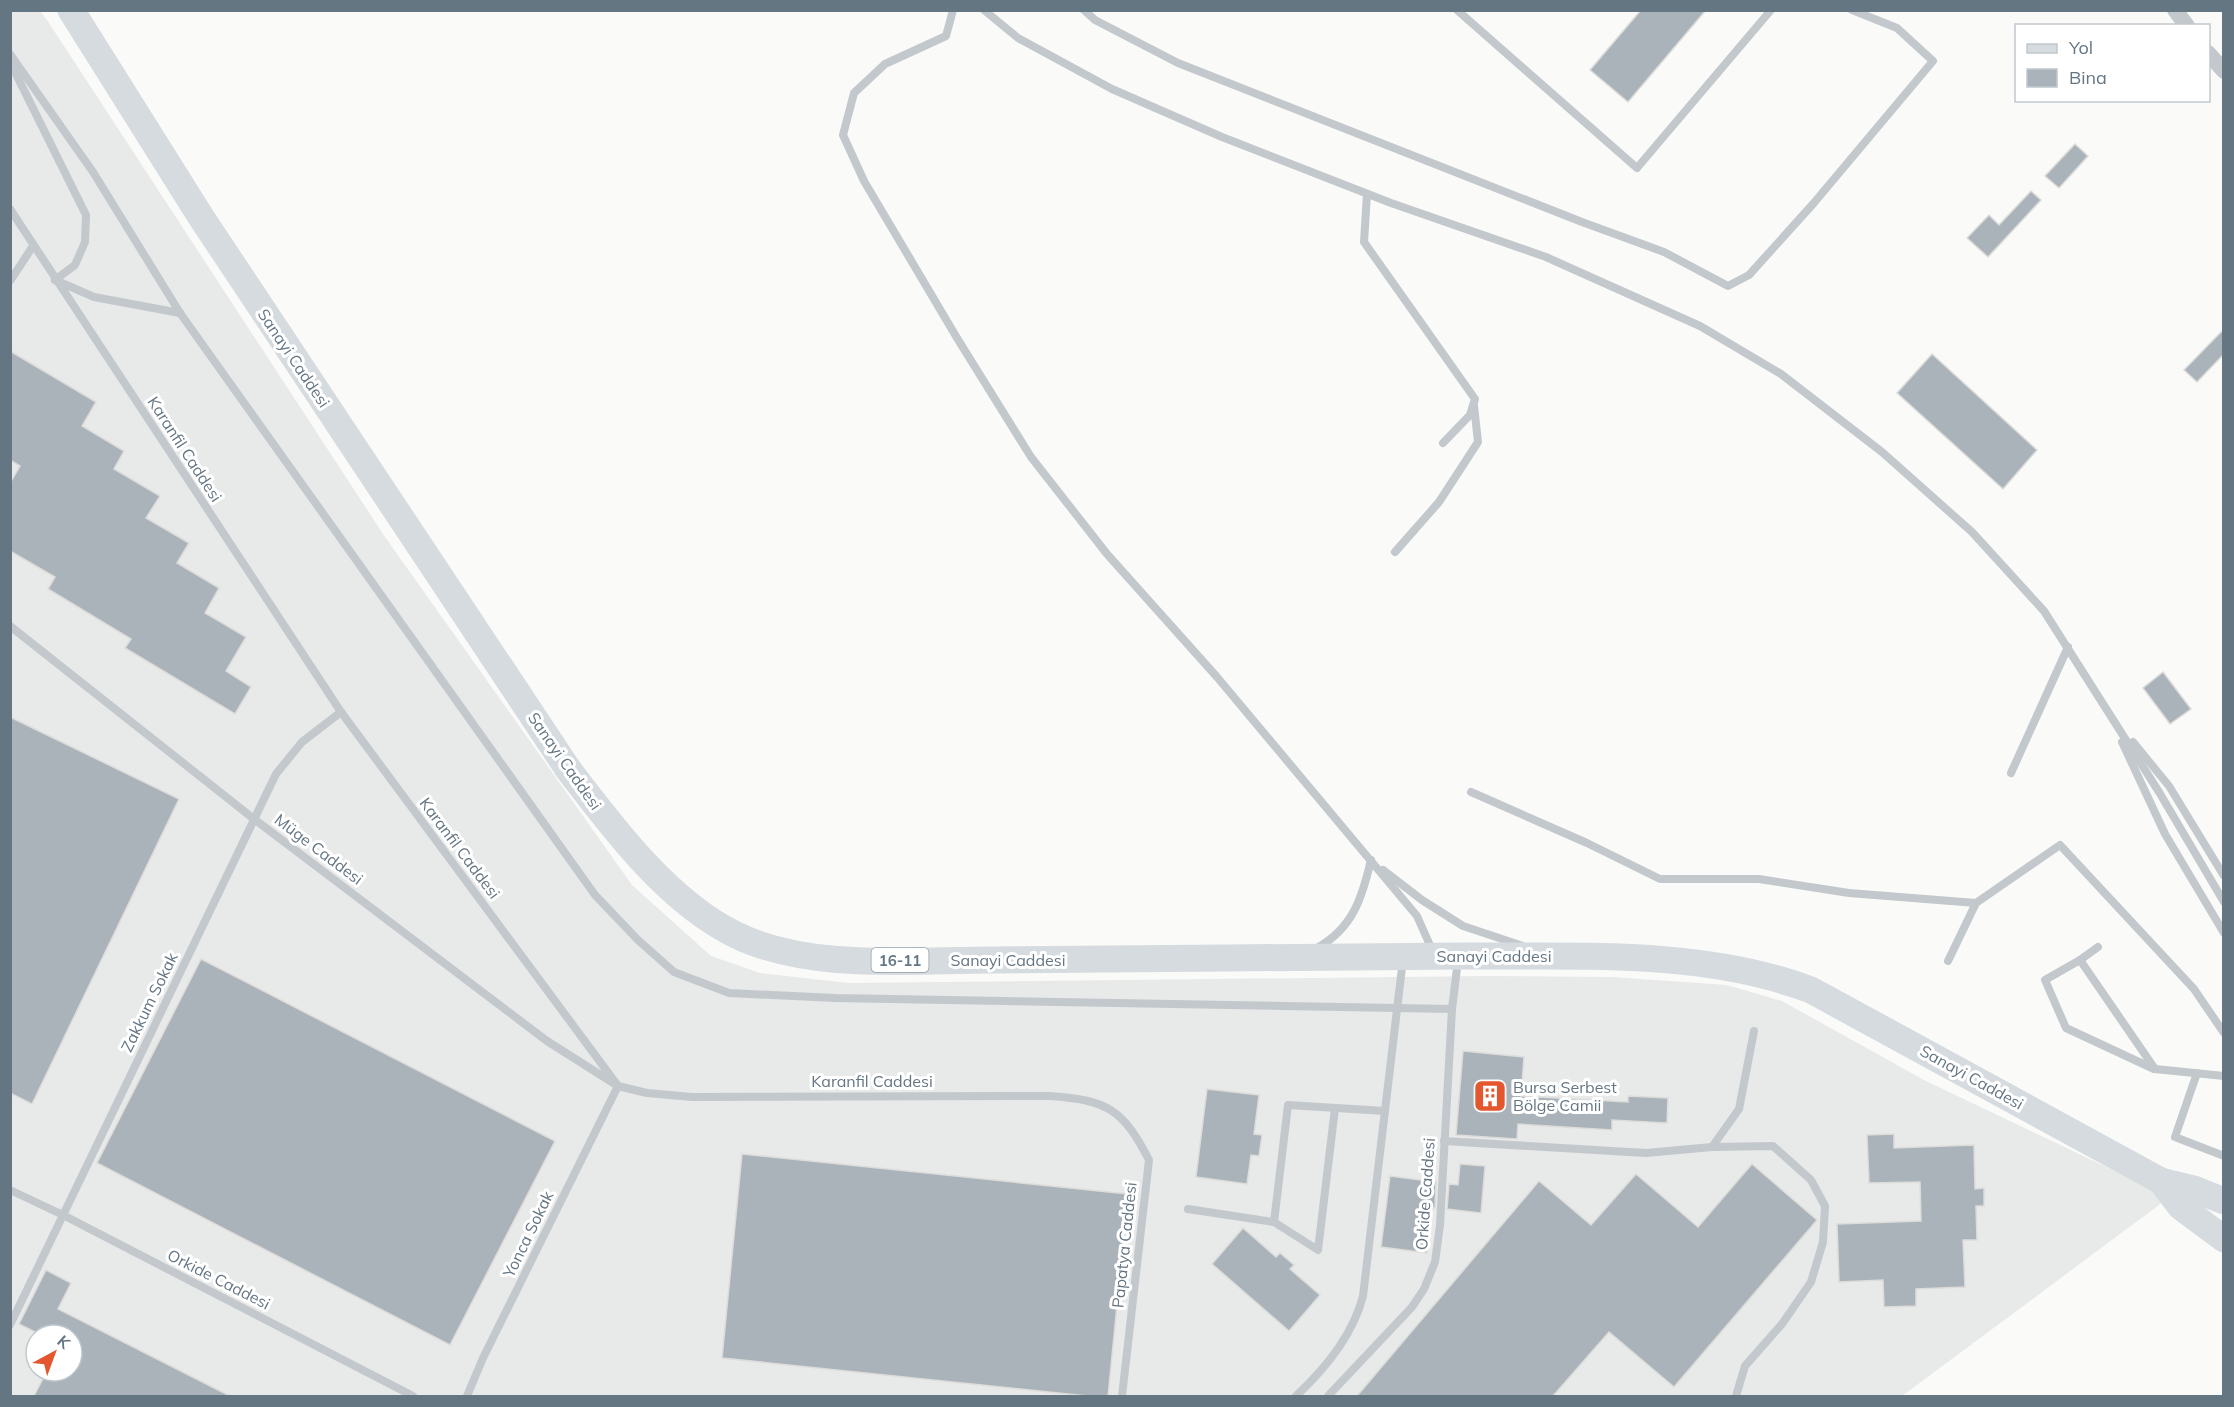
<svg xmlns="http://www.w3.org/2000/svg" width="2234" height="1407" font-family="Mulish,sans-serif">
<rect width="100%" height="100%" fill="#fafaf8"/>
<!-- built -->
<path fill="#e8e9e9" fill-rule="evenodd" d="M10 11H40L47 20 385 537 632 885 711 956 760 973 849 983 1488 976 1612 977 1727 985 1782 1001 1924 1080 2167 1196 2159 1205 1902 1396H11ZM36 1335H72V1371H36Z"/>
<!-- building -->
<g fill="#aab3b9" stroke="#dcdcda" stroke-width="1.5">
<polygon points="1641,10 1706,10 1628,102 1590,70"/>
<polygon points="2075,144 2088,156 2059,188 2045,176"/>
<polygon points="2031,191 2041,200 1988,257 1967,238 1989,215 1999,225"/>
<polygon points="2223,330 2223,355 2197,382 2184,370"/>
<polygon points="10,351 96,402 82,426 124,451 114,469 160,496 146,518 189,543 177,563 219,588 205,613 246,637 226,671 251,687 235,714 125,648 131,639 48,589 55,577 10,551 10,483 20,466 10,460"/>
<polygon points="1932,354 2037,450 2003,489 1897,393"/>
<polygon points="2163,672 2191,709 2170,724 2143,688"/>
<polygon points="10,717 179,799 32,1104 10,1093"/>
<polygon points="201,959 555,1141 450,1345 97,1163"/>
<polygon points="1463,1051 1524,1057 1521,1096 1628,1102 1628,1096 1668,1098 1667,1123 1612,1120 1612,1130 1518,1124 1517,1139 1456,1135"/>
<polygon points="1207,1089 1259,1095 1254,1134 1262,1135 1259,1156 1251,1155 1247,1184 1196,1177"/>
<polygon points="1894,1134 1894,1148 1974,1145 1975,1189 1984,1188 1984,1206 1976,1206 1977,1240 1963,1240 1965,1287 1916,1289 1916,1306 1884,1307 1883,1280 1839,1282 1837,1224 1921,1221 1920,1182 1869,1183 1867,1135"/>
<polygon points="742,1154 1128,1194 1108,1396 1087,1396 722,1358"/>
<polygon points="1460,1164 1485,1166 1481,1213 1447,1209 1449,1184 1458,1185"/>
<polygon points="1752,1164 1817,1220 1674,1387 1609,1332 1553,1396 1357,1396 1539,1181 1591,1225 1636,1174 1698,1227"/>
<polygon points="1390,1176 1436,1182 1435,1208 1432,1208 1427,1253 1381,1247"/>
<polygon points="1243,1228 1276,1257 1280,1253 1294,1265 1290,1269 1320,1295 1289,1331 1212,1264"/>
<polygon points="46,1270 71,1283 58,1309 230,1396 34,1396 47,1371 72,1371 72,1335 41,1335 19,1324"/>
</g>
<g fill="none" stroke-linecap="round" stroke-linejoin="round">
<!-- service -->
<g stroke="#c3c8cc" stroke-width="8">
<polyline points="953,10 946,36 885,64 854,93 843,135 864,181 957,338 1031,457 1107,554 1217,677 1417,916 1433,952"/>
<polyline points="984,10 1018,38 1112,89 1222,137 1391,203 1546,257 1700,326 1781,374 1882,452 1972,532 2044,611 2159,792 2224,902"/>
<polyline points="1084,10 1095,20 1178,63 1582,222 1664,252 1728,286 1749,275 1813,204 1933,61 1897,28 1852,10"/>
<polyline points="1457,10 1637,168 1771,10"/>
<polyline points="10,54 93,172 180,313 595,895 638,940 674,972 729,993 835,998 1452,1009"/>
<polyline points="10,62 86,215 85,242 75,265 55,280"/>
<polyline points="1367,194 1364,242 1475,399 1470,415 1443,443"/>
<path d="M10 209 341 712 618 1086 647 1093 692 1097 1050 1096C1107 1100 1123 1109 1149 1160L1122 1396"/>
<polyline points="55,280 94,297 180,313"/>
<polyline points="10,281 33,246"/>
<polyline points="1395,552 1439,502 1478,442 1474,406"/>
<polyline points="10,626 254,819 547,1041 618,1086 483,1358 467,1396"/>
<polyline points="2122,742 2165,834 2224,933"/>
<polyline points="2133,742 2169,786 2224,876"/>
<polyline points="2011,773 2068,647"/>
<polyline points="1471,792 1587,843 1660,879 1759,879 1849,893 1976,903"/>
<polyline points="1383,870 1422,900 1463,926 1523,946"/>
<polyline points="2098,947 2080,960 2155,1069 2224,1076"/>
<path d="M1317 948C1353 928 1362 898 1371 860"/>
<polyline points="2080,960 2045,980 2066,1028 2154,1069"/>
<polyline points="1948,961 1976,903 2060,845 2194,989 2224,1033"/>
<polyline points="2197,1073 2175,1137 2224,1156"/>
<polyline points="1444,1141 1646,1153 1712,1147 1739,1109 1754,1031"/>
<polyline points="1712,1147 1773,1146 1811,1180 1825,1206 1823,1242 1811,1282 1782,1324 1745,1366 1736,1396"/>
<polyline points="10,1190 63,1215 413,1396"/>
<polyline points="1188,1209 1274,1222 1318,1250 1335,1108"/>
<polyline points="1274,1222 1288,1105 1385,1111"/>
<polyline points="10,1325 276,774 302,742 341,712"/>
<path d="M1296 1396C1325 1369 1353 1335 1363 1296L1403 959"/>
<polyline points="1328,1396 1412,1307 1424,1289 1435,1262 1440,1225 1452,1009 1458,960"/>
</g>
<!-- minor -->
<g stroke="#c3c8cc" stroke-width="16">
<polyline points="2175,10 2187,26"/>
<polyline points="2208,53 2224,71"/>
</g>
<!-- primary -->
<g stroke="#d6dbdf" stroke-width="27">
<path d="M71 10 201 217 568 769C613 828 668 902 736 935 810 971 912 960 992 960 1149 960 1306 956 1463 956 1578 957 1703 949 1811 990L2161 1181 2194 1189 2224 1201"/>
<polyline points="2161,1181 2181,1207 2224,1239"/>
</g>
</g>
<!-- icons -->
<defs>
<symbol id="building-square" viewBox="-11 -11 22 22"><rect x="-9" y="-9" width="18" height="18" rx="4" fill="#e4572e" stroke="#fff"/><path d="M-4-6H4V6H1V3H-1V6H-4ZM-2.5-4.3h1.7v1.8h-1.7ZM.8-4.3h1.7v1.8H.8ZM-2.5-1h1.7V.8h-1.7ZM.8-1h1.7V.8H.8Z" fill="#fff"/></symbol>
</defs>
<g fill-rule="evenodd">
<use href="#building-square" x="1471" y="1077" width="38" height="38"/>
</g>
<g text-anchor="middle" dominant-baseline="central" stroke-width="6" stroke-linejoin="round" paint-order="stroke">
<!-- shield labels -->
<rect fill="#fff" stroke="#939fa8" stroke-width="1.5" x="871.5" y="948" width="57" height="24" rx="4.5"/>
<g font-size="15" font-weight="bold" fill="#657683">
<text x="900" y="960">16-11</text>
</g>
<!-- street labels -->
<g font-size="16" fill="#657683" stroke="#fff">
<text transform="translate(294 358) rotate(56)">Sanayi Caddesi</text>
<text transform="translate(185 449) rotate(57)">Karanfil Caddesi</text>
<text transform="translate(565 761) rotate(55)">Sanayi Caddesi</text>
<text transform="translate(460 848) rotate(53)">Karanfil Caddesi</text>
<text transform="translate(319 849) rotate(37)">Müge Caddesi</text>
<text x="1494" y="956">Sanayi Caddesi</text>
<text x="1008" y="960">Sanayi Caddesi</text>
<text transform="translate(149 1002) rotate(-64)">Zakkum Sokak</text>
<text transform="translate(1972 1077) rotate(29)">Sanayi Caddesi</text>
<text x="872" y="1081">Karanfil Caddesi</text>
<text transform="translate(1425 1194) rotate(-86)">Orkide Caddesi</text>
<text transform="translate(528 1234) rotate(-64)">Yonca Sokak</text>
<text transform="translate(1124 1245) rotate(-84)">Papatya Caddesi</text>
<text transform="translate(219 1279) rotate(27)">Orkide Caddesi</text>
</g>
<!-- poi labels -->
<g font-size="16" fill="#657683" stroke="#fff" text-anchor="start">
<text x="1513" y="1087">Bursa Serbest<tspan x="1513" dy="18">Bölge Camii</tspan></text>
</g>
</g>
<!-- border -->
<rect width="2234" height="1407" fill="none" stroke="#657683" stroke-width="24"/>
<!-- legend -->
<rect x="2015" y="24" width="195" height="78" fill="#ffffff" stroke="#c1c8cd" stroke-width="1.5"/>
<rect x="2027" y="44" width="30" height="9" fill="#d6dbdf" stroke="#c1c8cd" stroke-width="1.5"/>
<text x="2069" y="54" font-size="18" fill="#657683">Yol</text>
<rect x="2027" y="69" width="30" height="18" fill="#aab3b9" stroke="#c1c8cd" stroke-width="1.5"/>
<text x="2069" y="84" font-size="18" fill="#657683">Bina</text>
<!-- north arrow -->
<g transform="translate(54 1353) rotate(41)"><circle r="28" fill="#ffffff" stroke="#c1c8cd" stroke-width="1.5"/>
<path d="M0-4.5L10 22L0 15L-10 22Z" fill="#e4572e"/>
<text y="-9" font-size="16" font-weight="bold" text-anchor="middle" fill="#657683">K</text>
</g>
</svg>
